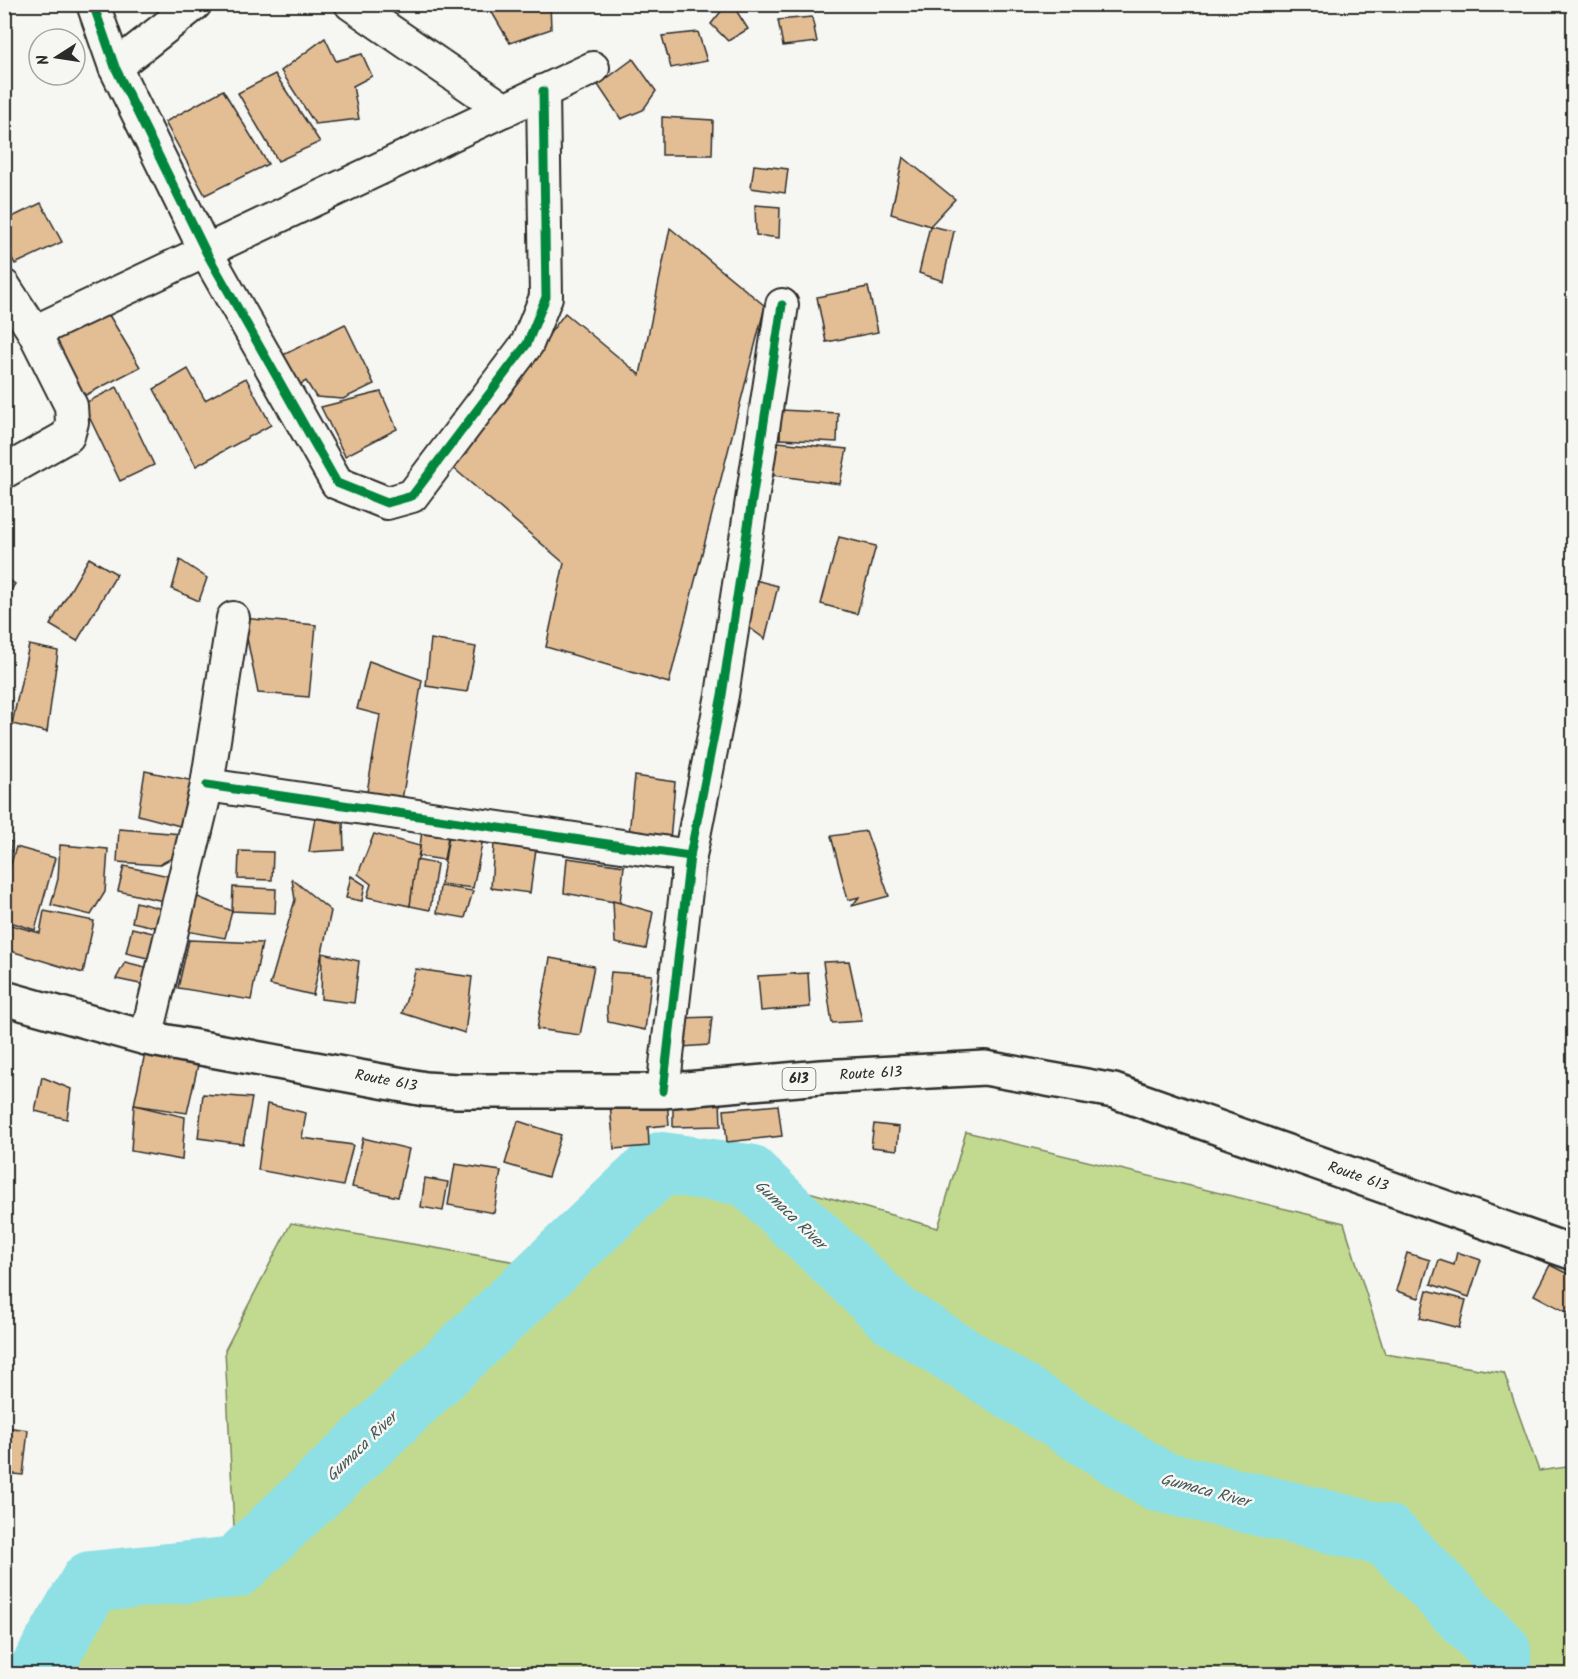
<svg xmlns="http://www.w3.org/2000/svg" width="1578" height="1679" font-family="Kalam,sans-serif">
<rect width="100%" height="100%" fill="#f6f6f2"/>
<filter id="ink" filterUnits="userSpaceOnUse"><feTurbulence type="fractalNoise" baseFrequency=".0167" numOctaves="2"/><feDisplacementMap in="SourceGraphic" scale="12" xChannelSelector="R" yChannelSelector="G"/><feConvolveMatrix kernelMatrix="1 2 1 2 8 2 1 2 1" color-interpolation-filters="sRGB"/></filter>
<g filter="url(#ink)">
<!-- green -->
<polygon fill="#c2da90" stroke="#76825e" stroke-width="1.5" points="966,1132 1344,1223 1385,1354 1504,1373 1539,1471 1573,1466 1573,1674 38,1674 91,1582 236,1567 225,1350 291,1223 551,1268 674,1148 748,1175 938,1228"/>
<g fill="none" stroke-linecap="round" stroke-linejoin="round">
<!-- river -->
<polyline stroke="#8ee0e4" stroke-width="62" points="38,1674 91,1582 236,1567 661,1163 748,1175 894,1315 1159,1481 1388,1536 1500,1651 1501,1674"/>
</g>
<!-- building -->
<g fill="#e3be94" stroke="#2b2b2b" stroke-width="1.5">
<polygon points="487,4 550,4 551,29 510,43"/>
<polygon points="727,4 732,4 748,29 728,41 711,24"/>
<polygon points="812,17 817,42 783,46 778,20"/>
<polygon points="698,32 707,61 671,68 662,36"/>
<polygon points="325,38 336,61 362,54 372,76 353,86 359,119 315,124 281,71"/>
<polygon points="633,59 656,91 643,110 621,119 598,85"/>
<polygon points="275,74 320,142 278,161 238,93"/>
<polygon points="223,90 268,164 205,195 165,122"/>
<polygon points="662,117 713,120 712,155 662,155"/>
<polygon points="903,157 955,199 930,226 891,214"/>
<polygon points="754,165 788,169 785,193 751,188"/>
<polygon points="41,203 62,242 15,264 4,243 4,221"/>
<polygon points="755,205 780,207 779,238 756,235"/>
<polygon points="930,226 954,231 943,281 919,273"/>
<polygon points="670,228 765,306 669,683 546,647 564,563 451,466 565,313 640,375"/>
<polygon points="868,287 878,332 826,342 817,297"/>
<polygon points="106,310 140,367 76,400 45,347"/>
<polygon points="345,324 374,384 343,399 316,397 306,381 295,388 281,356"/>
<polygon points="188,369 205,400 246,378 271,425 196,466 154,389"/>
<polygon points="117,387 154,465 120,481 83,404"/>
<polygon points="381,392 397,429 345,456 321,407"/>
<polygon points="781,410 838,413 837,442 780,439"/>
<polygon points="778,442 847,449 840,484 772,475"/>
<polygon points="839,537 876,546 857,614 821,604"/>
<polygon points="89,558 117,574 77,641 50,625"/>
<polygon points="180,560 207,578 199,601 172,589"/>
<polygon points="4,576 15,584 4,601"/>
<polygon points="744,577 778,586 765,639 747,626"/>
<polygon points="243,618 316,625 309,697 258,693"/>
<polygon points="431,639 476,647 467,692 426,686"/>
<polygon points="29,645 58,651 47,732 12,724"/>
<polygon points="369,661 422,680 402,800 367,792 380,715 357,709"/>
<polygon points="145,771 194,781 180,826 138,815"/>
<polygon points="635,776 675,782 670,841 629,834"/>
<polygon points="315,818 343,823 344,850 309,852"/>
<polygon points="423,821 450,825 444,860 419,856"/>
<polygon points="451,824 485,829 473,888 441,884"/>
<polygon points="119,829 182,834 172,858 159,865 117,862"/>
<polygon points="866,831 889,896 852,906 859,897 848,900 831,836"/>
<polygon points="374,834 420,846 410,906 367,897 371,884 358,874"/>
<polygon points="4,841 12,842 4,871"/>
<polygon points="494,844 536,849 530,893 491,888"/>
<polygon points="60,845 108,849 105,892 91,915 51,905 58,879"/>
<polygon points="16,847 55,858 35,930 4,920 4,887"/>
<polygon points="239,851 273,852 272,880 238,879"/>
<polygon points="567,858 624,866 620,903 564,893"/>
<polygon points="416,860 437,864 430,910 410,906"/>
<polygon points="124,866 173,877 168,902 118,891"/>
<polygon points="351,876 365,885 362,901 346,898"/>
<polygon points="292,879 331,911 313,995 270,985 295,900"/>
<polygon points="440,886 473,891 465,918 437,913"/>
<polygon points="233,887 276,889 275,913 232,911"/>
<polygon points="193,895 232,911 225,938 186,931"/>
<polygon points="613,901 653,912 646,949 615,943"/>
<polygon points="136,902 163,909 159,928 132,922"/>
<polygon points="44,911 94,921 83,973 4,949 4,923 40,933"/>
<polygon points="132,928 157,934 152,959 126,953"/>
<polygon points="189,940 262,943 251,1000 178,988"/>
<polygon points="322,953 359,961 354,1003 321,999"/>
<polygon points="550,958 594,966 580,1035 537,1029"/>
<polygon points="849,961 862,1021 832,1023 823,962"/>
<polygon points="125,962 153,969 150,986 116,979"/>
<polygon points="416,969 472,977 465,1033 402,1013"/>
<polygon points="611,972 652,975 645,1030 608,1022 607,1009"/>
<polygon points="808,973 810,1007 761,1011 758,976"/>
<polygon points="712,1017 709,1045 682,1047 680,1018"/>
<polygon points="145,1053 198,1065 187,1113 134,1105"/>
<polygon points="42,1077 71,1089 67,1119 35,1111"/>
<polygon points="203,1094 252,1098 243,1144 198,1138"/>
<polygon points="667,1099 669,1125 648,1127 649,1146 614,1149 610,1104"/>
<polygon points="720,1100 721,1126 673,1127 673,1101"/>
<polygon points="267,1104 306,1113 302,1138 353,1145 343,1186 258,1170"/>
<polygon points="134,1105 185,1117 182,1160 131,1151"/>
<polygon points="778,1105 782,1136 727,1142 724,1110"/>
<polygon points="518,1121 561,1135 548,1177 505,1164"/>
<polygon points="874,1124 899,1127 897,1150 871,1147"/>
<polygon points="363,1138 409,1149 398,1197 352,1187"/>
<polygon points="455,1164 501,1171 494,1213 448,1205"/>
<polygon points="425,1178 448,1182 443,1211 421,1207"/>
<polygon points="1457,1252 1481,1260 1469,1297 1431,1284 1439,1260 1454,1265"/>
<polygon points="1407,1253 1430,1260 1419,1298 1396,1291"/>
<polygon points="1550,1265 1574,1277 1574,1308 1570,1314 1534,1295"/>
<polygon points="1427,1290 1466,1300 1459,1328 1420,1318"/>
<polygon points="4,1427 28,1430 23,1475 4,1473"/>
</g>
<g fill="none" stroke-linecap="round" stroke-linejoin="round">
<defs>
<g id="street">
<polyline points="93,4 115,67 206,252 337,483 387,503 412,496 527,344 546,297 543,91"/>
<polyline points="351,4 505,110"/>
<polyline points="115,67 195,4"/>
<polyline points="4,286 34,332 71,406 72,422 68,436 4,472"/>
<polyline points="34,332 593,68"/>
<polyline points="207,785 690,856"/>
<polyline points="146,1038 207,785 233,618"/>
<polyline points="663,1091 690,856 722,695 782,305"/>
</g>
<polyline id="primary" points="4,998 146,1038 425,1089 457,1091 663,1091 821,1077 985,1068 1114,1091 1574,1253"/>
</defs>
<!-- street casing -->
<use href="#street" stroke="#2b2b2b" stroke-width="36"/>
<!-- primary casing -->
<use href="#primary" stroke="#2b2b2b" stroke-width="38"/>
<!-- street -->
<use href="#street" stroke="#f6f6f2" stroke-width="32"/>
<!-- primary -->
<use href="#primary" stroke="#f6f6f2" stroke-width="33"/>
<defs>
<g id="cycleway">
<polyline points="93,4 115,67 206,252 337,483 387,503 412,496 527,344 546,297 543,91"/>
<polyline points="207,785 690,856"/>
<polyline points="663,1091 690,856 722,695 782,305"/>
</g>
</defs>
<!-- cycleway casing -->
<use href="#cycleway" stroke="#f6f6f2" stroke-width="13"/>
<!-- cycleway -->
<use href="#cycleway" stroke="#00873e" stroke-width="9"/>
</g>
</g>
<g text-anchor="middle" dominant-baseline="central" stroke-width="5" stroke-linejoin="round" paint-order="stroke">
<!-- shield labels -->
<rect fill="#f6f6f2" stroke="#686867" stroke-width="1.5" x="782.5" y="1068" width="33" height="22" rx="4.5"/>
<g font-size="14" font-weight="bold" fill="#2b2b2b">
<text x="799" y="1079">613</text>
</g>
<!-- street labels -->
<g font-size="15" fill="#2b2b2b" stroke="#f6f6f2">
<text transform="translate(871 1074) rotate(-3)">Route 613</text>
<text transform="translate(386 1081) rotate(11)">Route 613</text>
<text transform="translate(1358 1177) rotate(19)">Route 613</text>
</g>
<!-- water labels -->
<g font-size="16" font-style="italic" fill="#445859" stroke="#f6f6f2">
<text transform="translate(790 1215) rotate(44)">Gumaca River</text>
<text transform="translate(362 1447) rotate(-44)">Gumaca River</text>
<text transform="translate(1205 1491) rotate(15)">Gumaca River</text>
</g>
</g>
<!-- margin -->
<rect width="1578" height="1679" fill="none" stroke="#f6f6f2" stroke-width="24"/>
<rect x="12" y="12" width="1554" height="1655" fill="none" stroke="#2b2b2b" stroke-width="2" filter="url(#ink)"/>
<!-- north arrow -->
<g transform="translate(57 57) rotate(258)"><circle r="28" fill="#f6f6f2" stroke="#a5a5a2" stroke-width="1.5"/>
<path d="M0-4.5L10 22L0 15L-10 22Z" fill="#2b2b2b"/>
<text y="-9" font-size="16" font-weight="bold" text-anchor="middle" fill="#2b2b2b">N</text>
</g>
</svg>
